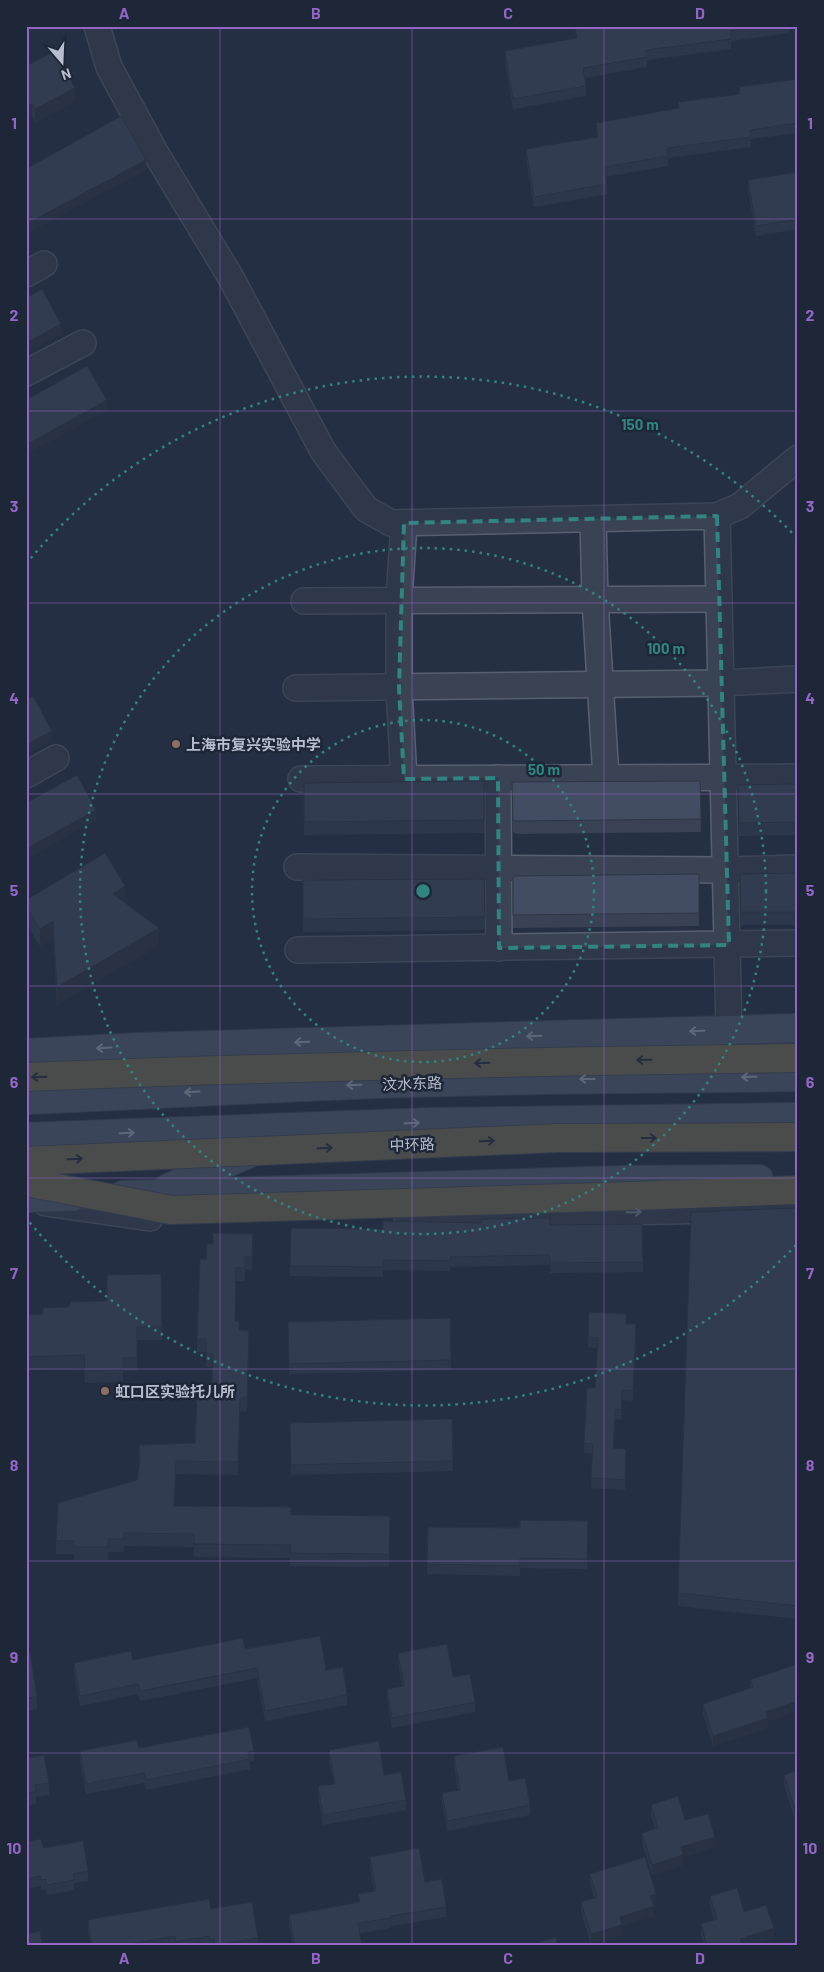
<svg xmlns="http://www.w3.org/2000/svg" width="824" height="1972" font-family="Barlow,'Noto Sans SC',sans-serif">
<rect width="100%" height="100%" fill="#253043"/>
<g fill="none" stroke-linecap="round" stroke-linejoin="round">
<defs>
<g id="minor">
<polyline points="97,26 109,67 155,152 230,276 323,451 366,509 391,523 717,516 729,1030"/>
<polyline points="26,274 44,264"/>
<polyline points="26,373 83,343"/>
<polyline points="717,516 740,506 798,458"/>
<polyline points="593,519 595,600 606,778"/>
<polyline points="304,601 719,599"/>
<polyline points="296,688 721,683 798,679"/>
<polyline points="26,775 56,758"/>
<polyline points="498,778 499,948"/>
<polyline points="301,779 798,777"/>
<polyline points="404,779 399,687 399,601 404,523"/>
<polyline points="297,867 726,870 798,868"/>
<polyline points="298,950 798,943"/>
<polyline points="46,1203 150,1218"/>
<polyline points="407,1216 675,1211 798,1206"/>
</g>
<g id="major">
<polyline points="26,1053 140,1047 798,1028"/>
<path d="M26 1100C153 1095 279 1087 406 1083 537 1079 667 1079 798 1077"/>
<polyline points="26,1137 432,1122 798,1117"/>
<polyline points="168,1188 253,1152"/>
<polyline points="123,1195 624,1180 759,1179"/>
<polyline points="26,1198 72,1197"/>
</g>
<polyline id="highway" points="663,1195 798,1190"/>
</defs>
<!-- minor casing -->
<use href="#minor" stroke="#586070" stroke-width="28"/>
<!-- major casing -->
<use href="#major" stroke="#434b5c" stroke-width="30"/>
<!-- highway casing -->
<use href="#highway" stroke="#444d5d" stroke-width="30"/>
<!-- minor -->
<use href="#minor" stroke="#3a4353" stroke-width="25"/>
<!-- major -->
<use href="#major" stroke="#586173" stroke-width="28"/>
<!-- highway -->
<use href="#highway" stroke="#796e56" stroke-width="28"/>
<defs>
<g id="highway-bridge">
<path d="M26 1077C283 1067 540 1061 798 1058"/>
<polyline points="26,1161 558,1138 798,1137"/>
<polyline points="26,1182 171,1210 663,1195"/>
</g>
</defs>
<!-- highway-bridge casing -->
<use href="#highway-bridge" stroke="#444d5d" stroke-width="30" stroke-linecap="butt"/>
<!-- highway-bridge -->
<use href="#highway-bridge" stroke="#796e56" stroke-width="28"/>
</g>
<!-- wall -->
<g fill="#394255">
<polygon points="575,26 789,26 789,33 731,41 731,49 647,60 647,67 585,78 586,86 586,96 513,109 505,61 505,51 576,38"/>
<polygon points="26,66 75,101 35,122 32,117"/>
<polygon points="798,79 798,133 751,139 751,147 668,158 668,166 605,177 607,184 607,194 534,207 526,159 526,149 597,137 596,123 678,109 678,102 739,94 739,87"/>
<polygon points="798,172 798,229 756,236 748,190 748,180"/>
<polygon points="484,781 484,833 304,835 304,783"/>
<polygon points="700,781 701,832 517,834 513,832 512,782"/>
<polygon points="798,784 798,835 739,836 738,785"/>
<polygon points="798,873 798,925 741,925 740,874"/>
<polygon points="699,874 699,926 513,928 513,878"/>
<polygon points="484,879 485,930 303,932 303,880"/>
<polygon points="26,900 125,903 159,945 57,1005 53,939 40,946 26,923"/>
<polygon points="798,1208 798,1619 678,1606 678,1593"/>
<polygon points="642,1224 643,1272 550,1273 550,1265 450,1267 450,1271 383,1270 383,1277 290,1276 291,1228 383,1229"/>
<polygon points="253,1247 252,1270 245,1269 245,1281 236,1281 235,1321 239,1330 249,1344 247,1411 240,1411 238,1475 176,1474 174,1506 291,1515 390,1516 389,1567 290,1566 290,1558 194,1557 194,1547 124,1546 124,1552 108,1552 108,1560 74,1560 74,1554 56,1554 56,1541 137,1480 139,1465 139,1445 195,1443 211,1397 212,1367 206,1367 206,1352 197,1352 197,1339 206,1260"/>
<polygon points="161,1274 162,1340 137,1340 137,1371 123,1371 123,1382 85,1383 84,1368 26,1370 26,1315 43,1314 69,1307 107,1301"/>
<polygon points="450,1318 451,1370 289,1374 288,1322"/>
<polygon points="626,1324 636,1334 633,1401 622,1400 621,1420 615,1419 614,1448 626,1459 625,1490 591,1488 593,1454 584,1453 584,1443 595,1388 597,1348 588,1347 588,1337"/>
<polygon points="452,1419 453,1471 291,1475 290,1423"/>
<polygon points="588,1521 587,1569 520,1568 520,1576 427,1574 428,1527 520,1528"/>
<polygon points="245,1649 326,1670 347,1695 347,1705 265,1721 257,1678 140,1701 138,1694 80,1706 74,1673 74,1663 133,1660"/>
<polygon points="26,1652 37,1697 37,1709 26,1711"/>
<polygon points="398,1653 475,1702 475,1712 392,1728 387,1699 387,1689 402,1686 398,1663"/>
<polygon points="750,1680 768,1721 768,1728 713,1746 703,1714 703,1704 750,1688"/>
<polygon points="139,1748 254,1751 254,1761 250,1761 250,1769 146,1790 144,1783 86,1794 80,1761 80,1751"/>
<polygon points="329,1750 384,1775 406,1800 406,1810 323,1825 318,1796 318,1786 334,1784 329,1760"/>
<polygon points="454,1756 509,1781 530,1805 530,1815 447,1831 442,1803 442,1793 458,1790 454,1766"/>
<polygon points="26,1758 49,1783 49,1795 36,1797 36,1804 26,1806"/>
<polygon points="798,1770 798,1815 794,1817 784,1785 784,1775"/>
<polygon points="651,1805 685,1820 715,1847 683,1857 683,1865 652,1875 642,1843 642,1833 655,1829 651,1815"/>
<polygon points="26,1842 43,1848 88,1871 88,1881 74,1883 74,1890 47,1895 46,1889 41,1890 41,1886 26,1889"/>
<polygon points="370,1857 425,1882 446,1907 446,1917 391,1926 391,1928 360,1933 362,1946 293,1946 289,1925 289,1915 358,1902 358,1894 374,1891 370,1867"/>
<polygon points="590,1874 656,1904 653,1905 654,1916 622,1926 622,1935 591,1944 581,1912 581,1902 594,1898 590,1884"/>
<polygon points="710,1896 744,1912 774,1938 749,1946 704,1946 701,1934 701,1924 714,1920 710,1906"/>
<polygon points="211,1909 258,1938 258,1946 91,1946 88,1930 88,1920"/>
</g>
<!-- shaded-wall -->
<g fill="#2e3645">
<polygon points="75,88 75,101 35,122 35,109"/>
<polygon points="32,104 32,117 26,120 26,107"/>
<polygon points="146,160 146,170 26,234 26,224"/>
<polygon points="61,324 61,334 26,353 26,343"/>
<polygon points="107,400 107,410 26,455 26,445"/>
<polygon points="52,731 52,741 26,755 26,745"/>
<polygon points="96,810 96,820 26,859 26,849"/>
<polygon points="125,886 125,904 113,894"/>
<polygon points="53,921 53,939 40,946 40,929"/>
<polygon points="159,928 159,945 57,1005 57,987"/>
<polygon points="240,1398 240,1411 238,1475 238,1462"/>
<polygon points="798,1701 798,1711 768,1721 768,1728 713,1746 713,1736 766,1712"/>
<polygon points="798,1805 798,1815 794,1817 794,1806"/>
<polygon points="715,1837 715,1847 683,1857 683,1865 652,1875 652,1865 681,1847"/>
<polygon points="656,1894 656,1904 650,1906 650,1896"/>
<polygon points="654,1906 654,1916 622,1926 622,1935 591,1944 591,1934 620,1917"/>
<polygon points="774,1928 774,1938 749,1946 740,1946 740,1939"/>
</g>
<!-- building -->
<g fill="#424d63" stroke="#2e3645">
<polygon points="575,26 764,26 730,31 731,39 646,50 647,57 583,68 586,86 513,99 505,51 577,38"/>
<polygon points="55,51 75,88 35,109 32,104 26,107 26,66"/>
<polygon points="798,79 798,123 750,130 751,137 667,148 668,156 604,167 607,184 534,197 526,149 598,137 596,123 679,108 678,102 740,94 739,87"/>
<polygon points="121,116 146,160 26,224 26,169"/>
<polygon points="798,172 798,219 756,226 748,180"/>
<polygon points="42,289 61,324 26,343 26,298"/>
<polygon points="87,366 107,400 26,445 26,400"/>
<polygon points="33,696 52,731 26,745 26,700"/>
<polygon points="77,775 96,810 26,849 26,803"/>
<polygon points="484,781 484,820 304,822 304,783"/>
<polygon points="700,781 701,819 517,821 513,820 512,782"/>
<polygon points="798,784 798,822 739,823 738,785"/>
<polygon points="105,853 125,886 113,894 159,928 57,987 53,921 40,929 26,906 26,900"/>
<polygon points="798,873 798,912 741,912 740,874"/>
<polygon points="699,874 699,913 513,915 513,878 515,876"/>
<polygon points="484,879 485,917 303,919 303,880"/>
<polygon points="798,1208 798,1606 678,1593 691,1212"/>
<polygon points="550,1218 550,1225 642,1224 643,1262 550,1263 550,1255 450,1257 450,1261 383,1260 383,1267 290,1266 291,1228 383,1229 383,1221 482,1223 482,1219"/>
<polygon points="213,1233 253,1234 252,1257 245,1257 245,1268 236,1268 235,1321 239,1321 239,1330 249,1331 247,1398 240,1398 238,1462 176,1461 174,1506 291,1507 291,1515 390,1516 389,1554 290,1553 291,1545 194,1544 194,1534 124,1533 124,1539 108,1539 108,1547 74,1547 74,1541 56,1541 58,1503 137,1480 140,1460 139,1445 195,1443 197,1396 211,1397 213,1354 206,1354 206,1339 197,1339 200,1259 206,1260 207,1243 213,1244"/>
<polygon points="161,1274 162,1327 137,1327 137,1358 123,1358 123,1369 85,1370 84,1355 26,1357 26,1315 43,1314 43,1308 69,1307 71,1302 107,1301 107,1275"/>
<polygon points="589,1312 626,1314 626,1324 636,1324 633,1391 622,1390 621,1410 615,1409 613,1448 626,1449 625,1480 591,1478 593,1444 584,1443 587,1388 595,1388 598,1338 588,1337"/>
<polygon points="450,1318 451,1360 289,1364 288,1322"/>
<polygon points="452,1419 453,1461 291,1465 290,1423"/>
<polygon points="520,1520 588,1521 587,1559 520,1558 520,1566 427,1564 428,1527 520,1528"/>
<polygon points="320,1636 326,1670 343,1667 347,1695 265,1711 257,1668 140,1691 138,1684 80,1696 74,1663 131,1651 133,1660 243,1638 245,1649"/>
<polygon points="447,1644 453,1677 470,1674 475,1702 392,1718 387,1689 404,1686 398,1653"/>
<polygon points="26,1652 30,1652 37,1697 26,1698"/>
<polygon points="798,1664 798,1701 766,1712 768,1718 713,1736 703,1704 753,1687 750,1680"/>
<polygon points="249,1727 254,1751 248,1752 250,1759 146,1780 144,1773 86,1784 80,1751 137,1740 139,1748"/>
<polygon points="379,1741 384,1775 401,1772 406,1800 323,1815 318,1786 335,1784 329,1750"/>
<polygon points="503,1747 509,1781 525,1778 530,1805 447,1821 442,1793 460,1790 454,1756"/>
<polygon points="44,1755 49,1783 35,1785 36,1792 26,1793 26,1758"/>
<polygon points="798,1770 798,1805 794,1806 784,1775"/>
<polygon points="678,1796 685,1820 708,1814 715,1837 681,1847 683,1855 652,1865 642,1833 658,1828 651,1805"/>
<polygon points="41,1839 43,1848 83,1841 88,1871 73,1874 74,1880 47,1885 46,1879 41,1880 41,1876 26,1879 26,1842"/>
<polygon points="419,1848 425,1882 442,1879 446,1907 391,1916 391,1918 358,1923 362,1946 295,1946 289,1915 360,1902 358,1894 376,1891 370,1857"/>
<polygon points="645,1857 656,1894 650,1896 654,1906 620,1917 622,1925 591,1934 581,1902 597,1897 590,1874"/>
<polygon points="737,1888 744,1912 766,1905 774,1928 740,1939 742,1946 714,1946 714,1945 707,1946 701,1924 717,1919 710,1896"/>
<polygon points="209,1899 211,1909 252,1902 258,1938 215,1945 214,1939 210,1940 209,1936 176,1942 175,1936 118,1946 92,1946 88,1920"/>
<polygon points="40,1931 42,1946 26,1946 26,1934"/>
<polygon points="556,1937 558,1946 529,1946"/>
</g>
<!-- one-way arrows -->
<defs><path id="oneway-shaft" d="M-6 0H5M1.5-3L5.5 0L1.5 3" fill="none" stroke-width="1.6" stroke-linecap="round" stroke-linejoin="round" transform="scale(1.25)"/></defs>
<g stroke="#a4abbb">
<use href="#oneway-shaft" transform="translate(697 1031) rotate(178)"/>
<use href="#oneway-shaft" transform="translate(534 1036) rotate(178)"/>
<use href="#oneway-shaft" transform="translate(302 1042) rotate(178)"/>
<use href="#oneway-shaft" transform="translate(104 1048) rotate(177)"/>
<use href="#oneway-shaft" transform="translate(749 1077) rotate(179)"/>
<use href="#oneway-shaft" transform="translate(587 1079) rotate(180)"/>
<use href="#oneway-shaft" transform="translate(354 1085) rotate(178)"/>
<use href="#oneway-shaft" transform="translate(192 1092) rotate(177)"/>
<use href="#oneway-shaft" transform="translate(412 1123) rotate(-2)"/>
<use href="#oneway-shaft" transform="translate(127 1133) rotate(-2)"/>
</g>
<g stroke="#272e3b">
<use href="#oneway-shaft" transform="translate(644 1060) rotate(179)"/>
<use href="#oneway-shaft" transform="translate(482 1063) rotate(178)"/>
<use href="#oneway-shaft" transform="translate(39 1077) rotate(178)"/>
<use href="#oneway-shaft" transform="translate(649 1138)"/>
<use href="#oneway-shaft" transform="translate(487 1141) rotate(-2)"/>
<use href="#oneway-shaft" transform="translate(325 1148) rotate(-2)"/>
<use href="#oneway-shaft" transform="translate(75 1159) rotate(-2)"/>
</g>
<use stroke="#7f8796" href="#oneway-shaft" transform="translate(634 1212) rotate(-1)"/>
<!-- marked area -->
<path d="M0 0H824V1972H0ZM717 516 729 945 499 948 498 778 404 779 399 687 404 523Z" fill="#253043" fill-opacity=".55" fill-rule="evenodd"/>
<path fill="none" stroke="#318481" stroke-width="4" stroke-dasharray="10 6" stroke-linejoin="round" d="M717 516 729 945 499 948 498 778 404 779 399 687 404 523Z"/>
<!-- grid -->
<path fill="none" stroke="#9366c5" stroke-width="1" stroke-opacity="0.55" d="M220 26V1946M412 26V1946M604 26V1946M26 219H798M26 411H798M26 603H798M26 794H798M26 986H798M26 1178H798M26 1369H798M26 1561H798M26 1753H798"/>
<!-- distance rings -->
<g fill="none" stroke="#318481" stroke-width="2.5" stroke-dasharray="2.5 5">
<circle cx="423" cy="891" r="171"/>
<circle cx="423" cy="891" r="343"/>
<path d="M796 1245A514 514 0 0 1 26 1218M26 564A514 514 0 0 1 796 537"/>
</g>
<!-- markers -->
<g fill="#8d6e63" stroke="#1e2738" stroke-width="2">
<circle cx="176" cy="744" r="5"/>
<circle cx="105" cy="1391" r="5"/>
</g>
<g text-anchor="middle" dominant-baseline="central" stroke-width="5" stroke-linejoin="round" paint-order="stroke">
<!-- poi labels -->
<g font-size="15" font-weight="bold" fill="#b7becd" stroke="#1e2738" text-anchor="start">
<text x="186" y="744">上海市复兴实验中学</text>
<text x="115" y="1391">虹口区实验托儿所</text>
</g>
<!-- street labels -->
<g font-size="15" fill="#b7becd" stroke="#1e2738">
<text transform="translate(412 1083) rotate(-2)">汶水东路</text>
<text transform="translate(412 1144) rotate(-2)">中环路</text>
</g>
</g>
<circle cx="423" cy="891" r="8" fill="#318481" stroke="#1e2738" stroke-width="2.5"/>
<g font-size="15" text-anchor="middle" font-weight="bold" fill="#318481" stroke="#1e2738" stroke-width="5" stroke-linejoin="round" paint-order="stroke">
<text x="640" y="430">150 m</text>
<text x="666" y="654">100 m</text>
<text x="544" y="775">50 m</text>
</g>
<!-- border -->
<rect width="824" height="1972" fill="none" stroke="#1e2738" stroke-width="55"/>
<!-- north arrow -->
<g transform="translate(62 62) rotate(161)" stroke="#1e2738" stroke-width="4" paint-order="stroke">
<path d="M0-4L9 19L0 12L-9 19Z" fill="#b7becd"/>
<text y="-8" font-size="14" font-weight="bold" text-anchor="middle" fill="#b7becd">N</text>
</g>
<rect x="28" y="28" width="768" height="1916" fill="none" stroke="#9366c5" stroke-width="2"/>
<g font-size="16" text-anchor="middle" font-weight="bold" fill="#9366c5">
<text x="124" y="19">A</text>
<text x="316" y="19">B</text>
<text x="508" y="19">C</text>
<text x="700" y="19">D</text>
<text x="14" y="129">1</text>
<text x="810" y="129">1</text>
<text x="14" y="321">2</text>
<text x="810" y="321">2</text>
<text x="14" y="512">3</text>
<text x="810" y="512">3</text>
<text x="14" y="704">4</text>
<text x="810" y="704">4</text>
<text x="14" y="896">5</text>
<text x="810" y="896">5</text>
<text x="14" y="1088">6</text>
<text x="810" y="1088">6</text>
<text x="14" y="1279">7</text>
<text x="810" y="1279">7</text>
<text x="14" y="1471">8</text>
<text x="810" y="1471">8</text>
<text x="14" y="1663">9</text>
<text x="810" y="1663">9</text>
<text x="14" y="1854">10</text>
<text x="810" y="1854">10</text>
<text x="124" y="1964">A</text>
<text x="316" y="1964">B</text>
<text x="508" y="1964">C</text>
<text x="700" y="1964">D</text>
</g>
</svg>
